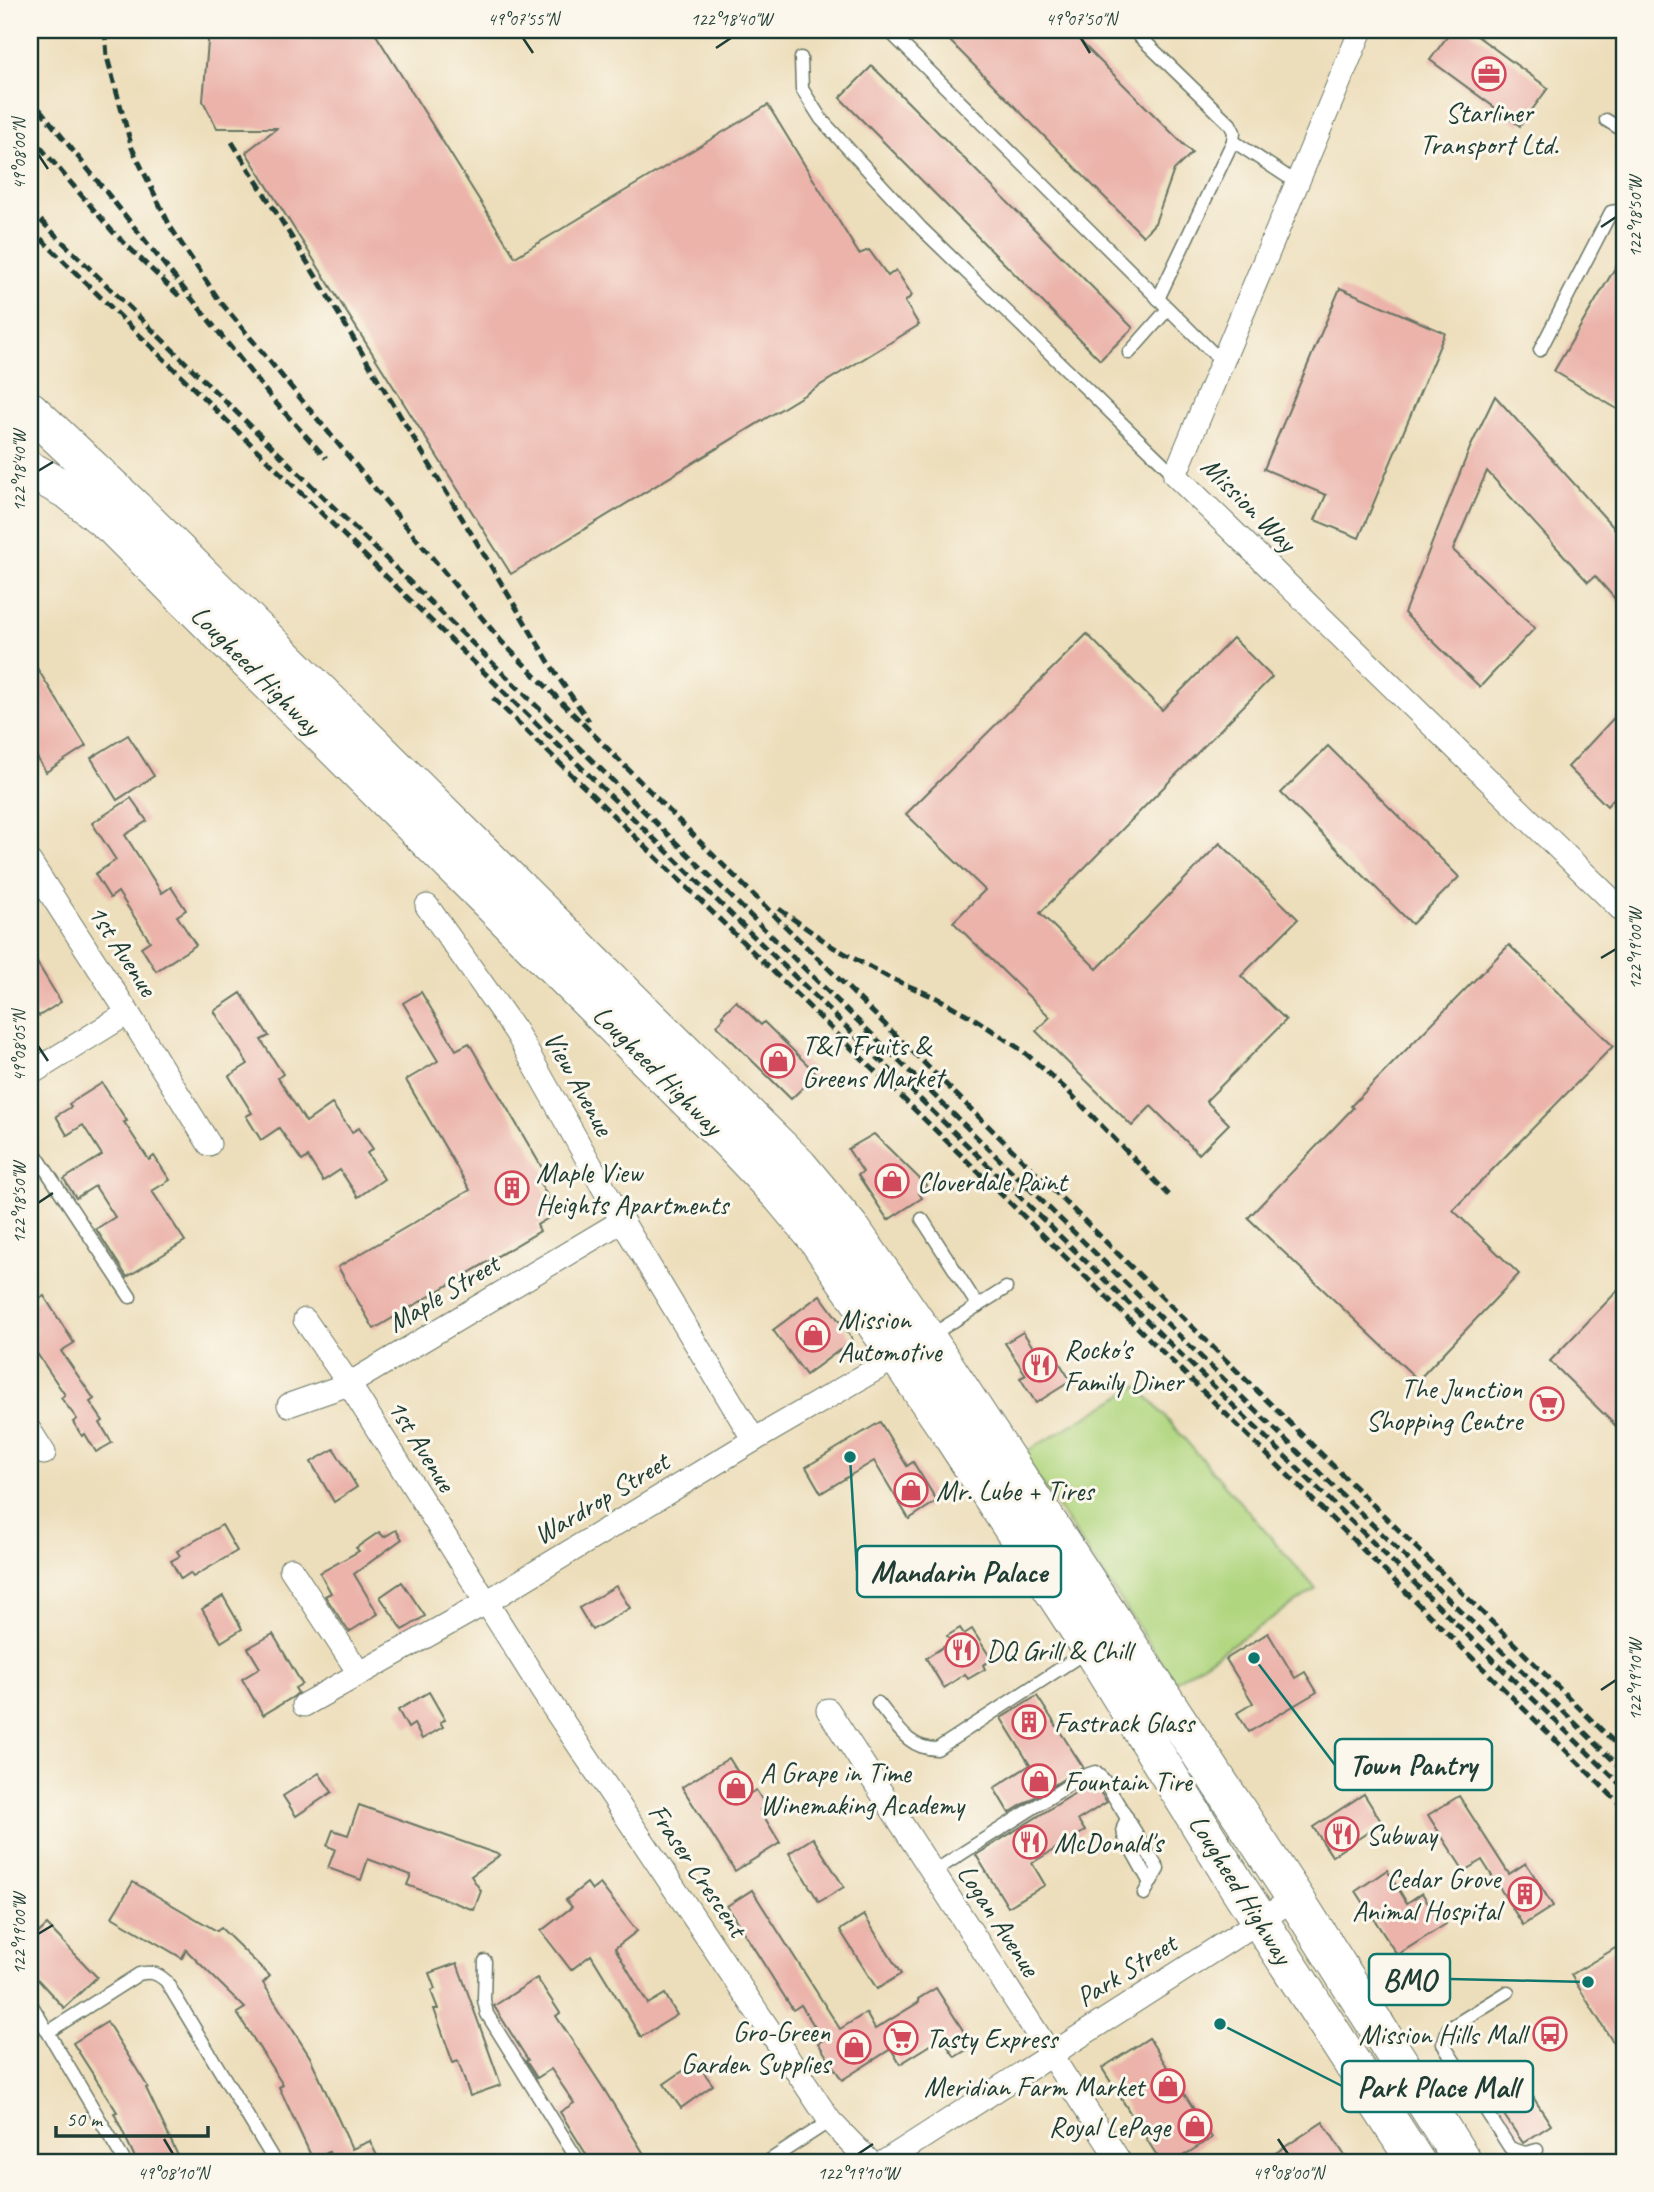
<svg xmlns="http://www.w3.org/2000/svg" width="1654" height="2192" font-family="Caveat,sans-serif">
<rect width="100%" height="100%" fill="#fbf7ec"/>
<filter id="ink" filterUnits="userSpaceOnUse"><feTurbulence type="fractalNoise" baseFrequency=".0143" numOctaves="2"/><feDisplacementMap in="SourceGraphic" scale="14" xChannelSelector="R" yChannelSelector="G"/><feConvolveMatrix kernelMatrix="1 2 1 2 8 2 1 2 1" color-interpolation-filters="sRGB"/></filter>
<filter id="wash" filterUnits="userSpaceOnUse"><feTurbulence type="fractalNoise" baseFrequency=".00686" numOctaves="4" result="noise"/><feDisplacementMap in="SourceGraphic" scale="28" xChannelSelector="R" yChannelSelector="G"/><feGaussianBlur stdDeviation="1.57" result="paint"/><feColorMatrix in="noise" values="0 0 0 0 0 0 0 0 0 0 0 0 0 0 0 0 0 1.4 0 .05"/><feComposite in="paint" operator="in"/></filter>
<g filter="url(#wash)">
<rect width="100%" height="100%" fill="#eddebb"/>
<!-- green -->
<polygon fill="#b0d67f" stroke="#688a5a" stroke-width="2" points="1138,1386 1316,1589 1175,1682 1022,1454"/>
<g id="blocks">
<!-- building -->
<g fill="#ebb3aa">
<polygon points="209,30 373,30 515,257 768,105 859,254 869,250 888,276 896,270 912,295 905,302 919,325 511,574 246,152 277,128 217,128 203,101"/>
<polygon points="939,30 1069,30 1192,153 1174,170 1155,223 1143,236"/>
<polygon points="1452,30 1469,30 1548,88 1520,126 1430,60"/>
<polygon points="872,66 1133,328 1100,360 840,98"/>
<polygon points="1624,253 1624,413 1554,371"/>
<polygon points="1340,288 1445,333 1359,538 1315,520 1326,495 1264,469"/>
<polygon points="1495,396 1624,539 1624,609 1595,576 1588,582 1487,471 1453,550 1535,628 1480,687 1404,613 1470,448"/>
<polygon points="1087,634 1162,710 1233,638 1272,677 1040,913 1097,969 1220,843 1298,919 1241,976 1286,1020 1206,1101 1229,1124 1199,1154 1151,1106 1132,1126 1036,1031 1050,1017 953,922 985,890 906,814"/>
<polygon points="30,657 86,746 46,772 30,746"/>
<polygon points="1624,707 1624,787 1607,806 1568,767"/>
<polygon points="128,735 154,776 117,800 91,758"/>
<polygon points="1328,746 1459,877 1412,924 1281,793"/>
<polygon points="131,798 147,821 125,835 162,893 171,887 186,910 177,916 196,945 156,971 141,947 150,941 118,892 110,898 95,874 116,860 92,823"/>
<polygon points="1509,945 1613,1046 1453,1210 1519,1274 1418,1380 1248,1218 1353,1108 1351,1106"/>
<polygon points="30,951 61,1002 39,1016 37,1014 30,1019"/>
<polygon points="421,992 456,1050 469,1043 548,1178 540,1183 557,1213 537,1225 540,1231 374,1329 338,1267 470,1190 406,1080 438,1061 403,1003"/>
<polygon points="241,993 269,1036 261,1040 283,1074 278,1078 306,1122 332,1104 352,1132 359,1128 373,1149 367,1153 384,1179 358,1197 340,1170 323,1181 308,1157 302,1161 279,1128 261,1140 246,1116 252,1113 229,1076 248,1064 214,1011"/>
<polygon points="736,1001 761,1025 764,1022 817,1074 791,1099 717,1026 724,1017 722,1015"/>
<polygon points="102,1083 127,1121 124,1122 149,1160 154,1156 170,1180 152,1191 185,1241 127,1277 96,1229 115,1217 95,1186 76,1198 64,1179 102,1155 83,1125 67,1135 56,1116 71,1107 69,1104"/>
<polygon points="874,1134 927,1186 919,1193 922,1198 888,1220 858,1175 863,1172 848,1149"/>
<polygon points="1624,1284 1624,1434 1550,1361"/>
<polygon points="820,1295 853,1340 806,1375 773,1330"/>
<polygon points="44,1296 74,1343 61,1351 94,1399 90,1402 103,1421 100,1423 112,1443 96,1452 85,1434 82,1436 73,1422 77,1419 61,1398 65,1395 30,1343 30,1336 37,1331 30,1319 30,1305"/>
<polygon points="1023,1332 1038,1355 1050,1348 1071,1381 1036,1403 1020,1378 1026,1375 1005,1343"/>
<polygon points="880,1422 907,1466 913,1462 937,1501 909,1519 874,1461 821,1493 806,1467"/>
<polygon points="334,1449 357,1487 334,1502 311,1462"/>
<polygon points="222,1525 237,1551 193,1577 190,1573 181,1579 171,1561 180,1556 177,1551"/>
<polygon points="396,1530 402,1539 354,1574 378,1614 349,1632 325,1596 331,1593 320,1573 359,1551 356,1548 379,1532 384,1537"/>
<polygon points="402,1582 425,1616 403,1630 380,1597"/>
<polygon points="616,1586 630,1608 592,1630 579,1608"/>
<polygon points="223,1596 242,1629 221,1642 202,1609"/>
<polygon points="960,1628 964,1634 972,1629 992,1660 983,1665 985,1669 968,1679 965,1674 944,1688 926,1658 951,1642 947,1636"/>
<polygon points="1268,1633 1295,1678 1305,1672 1317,1692 1249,1732 1237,1713 1253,1703 1226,1659"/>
<polygon points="273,1634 302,1684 295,1688 298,1693 293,1697 263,1715 242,1679 260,1668 248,1648"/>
<polygon points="429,1692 445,1720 440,1722 443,1727 422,1739 414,1724 408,1728 398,1710"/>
<polygon points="1037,1696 1083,1767 1009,1813 994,1788 1030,1765 1001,1718"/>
<polygon points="729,1758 751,1793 756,1790 766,1806 760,1810 780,1843 735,1871 682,1787"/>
<polygon points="319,1773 332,1792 296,1816 283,1796"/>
<polygon points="1093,1782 1107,1802 1078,1820 1085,1831 1032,1863 1045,1885 1008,1907 976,1855"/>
<polygon points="1364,1794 1382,1823 1332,1856 1313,1827"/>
<polygon points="1459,1796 1509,1874 1526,1863 1553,1906 1523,1925 1482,1860 1464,1871 1428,1815"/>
<polygon points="359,1805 500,1855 471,1876 481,1891 474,1910 407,1885 411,1875 368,1859 361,1880 328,1868 335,1849 327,1846 333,1830 348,1835"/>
<polygon points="813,1838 844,1887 819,1902 789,1853"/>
<polygon points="1387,1870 1407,1903 1422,1893 1432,1909 1436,1907 1446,1924 1397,1955 1356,1891"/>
<polygon points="133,1882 217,1931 221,1928 270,1976 263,1983 310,2057 352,2149 370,2141 380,2162 321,2162 331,2158 329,2152 313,2160 279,2087 283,2085 237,2013 245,2008 186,1950 182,1958 112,1917"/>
<polygon points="587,1883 592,1890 600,1884 637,1931 615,1948 648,2004 665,1994 677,2015 641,2037 591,1955 571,1970 541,1931 572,1907 566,1900"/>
<polygon points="752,1890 840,2029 866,2013 875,2029 919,2002 918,1999 936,1988 973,2046 955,2057 942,2038 900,2064 891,2049 842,2080 818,2043 823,2040 801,2005 793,2010 727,1906"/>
<polygon points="864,1915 901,1974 877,1989 840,1930"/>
<polygon points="47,1925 97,1977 64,2008 30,1971 30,1941"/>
<polygon points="1617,1947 1624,1958 1624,2060 1571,1975"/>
<polygon points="457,1963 501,2085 470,2096 458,2061 453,2063 434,2009 438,2009 431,1991 435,1989 429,1973"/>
<polygon points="537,1978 560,2013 556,2016 602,2086 649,2162 591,2162 560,2112 574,2103 551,2069 537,2078 526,2061 528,2060 494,2006"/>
<polygon points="107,2022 148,2087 146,2088 181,2162 137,2162 114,2113 117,2112 73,2043"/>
<polygon points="1149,2038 1212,2138 1173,2162 1161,2162 1102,2068"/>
<polygon points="696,2062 713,2085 681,2108 664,2084"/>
<polygon points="1517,2072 1551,2125 1523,2143 1487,2090"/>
<polygon points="1323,2122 1349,2162 1262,2162"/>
</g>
</g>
</g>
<g filter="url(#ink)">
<use href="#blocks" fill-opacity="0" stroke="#677563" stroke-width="2"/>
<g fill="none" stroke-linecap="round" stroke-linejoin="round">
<defs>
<g id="lane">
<polyline points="888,30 1222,362"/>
<polyline points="1133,30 1230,124 1234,132 1233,141 1158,299"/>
<polyline points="801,58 802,89 821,119 921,228 1175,475"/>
<polyline points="1606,120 1624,131"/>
<polyline points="1233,141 1297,183"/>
<polyline points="1540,350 1611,212 1624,210"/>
<polyline points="1129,353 1168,309"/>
<polyline points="30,1146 130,1297"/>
<polyline points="922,1219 978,1306"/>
<polyline points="930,1336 1006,1288"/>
<path d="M878 1703C896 1724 907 1749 937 1749L1087 1651"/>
<polyline points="1127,1817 1123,1828 1124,1836 1150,1883"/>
<polyline points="933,1872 1083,1776 1095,1772 1103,1779 1158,1869 1144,1894"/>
<polyline points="485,1961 484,2000 487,2014 579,2162"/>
<polyline points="1508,1992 1448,2029 1443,2044 1510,2148 1525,2153 1537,2150"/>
<polyline points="30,2002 125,2162"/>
<path d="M48 2032 139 1974C151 1971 157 1973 166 1981L275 2162"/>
<polyline points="767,2162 830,2121"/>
</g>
<g id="street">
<polyline points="1361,30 1175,475 1624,912"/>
<polyline points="30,862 128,1013 209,1144"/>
<polyline points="427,906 516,1032 622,1221 754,1440"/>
<polyline points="30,1074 128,1013"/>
<polyline points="305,1320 349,1384 543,1692 830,2121 870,2162"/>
<polyline points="289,1405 349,1384 622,1221"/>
<polyline points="30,1431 44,1453"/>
<polyline points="291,1569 359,1673"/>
<polyline points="304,1705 485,1603 754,1440 907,1351"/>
<polyline points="828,1710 1120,2162"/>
<polyline points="884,2162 1295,1898"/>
</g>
<g id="primary">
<polyline points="30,410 135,509 799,1166 853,1231 927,1338 1295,1898 1463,2162"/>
<polyline points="30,470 70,492 113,527 731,1143 781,1196 817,1239 948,1430 1091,1649 1238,1887 1416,2162"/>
</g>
</defs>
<!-- lane casing -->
<use href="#lane" stroke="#677563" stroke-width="15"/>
<!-- street casing -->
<use href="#street" stroke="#677563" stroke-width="25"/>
<!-- primary casing -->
<use href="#primary" stroke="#677563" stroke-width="39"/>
<!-- lane -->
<use href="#lane" stroke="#fff" stroke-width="12"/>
<!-- street -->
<use href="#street" stroke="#fff" stroke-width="23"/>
<!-- primary -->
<use href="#primary" stroke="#fff" stroke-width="37"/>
<!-- rail -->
<g stroke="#1f3d34" stroke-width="5" stroke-dasharray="10 5" stroke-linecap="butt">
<polyline points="105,30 107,57 132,148 171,228 219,300 502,642 716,858 1624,1752"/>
<polyline points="30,97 273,400 326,458"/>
<polyline points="30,135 112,231 179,296"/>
<polyline points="232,142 309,265 558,677 589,721"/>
<polyline points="30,210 1624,1771"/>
<polyline points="30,228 1624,1788"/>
<polyline points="493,698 1221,1409 1624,1808"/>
<polyline points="779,909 833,947 888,977 939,999 975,1019 1023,1051 1067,1090 1169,1195"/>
</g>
</g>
</g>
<!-- ticks -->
<path fill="none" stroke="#1f3d34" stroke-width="2.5" d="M523 38 533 53M1081 38 1090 53M716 48 731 38M38 154 48 169M1601 227 1616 217M38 471 53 462M1601 958 1616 949M38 1046 48 1061M38 1203 53 1193M1601 1690 1616 1680M38 1934 53 1925M164 2139 173 2154M1278 2139 1288 2154M858 2154 873 2144"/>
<!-- icons -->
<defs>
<symbol id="office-ring" viewBox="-11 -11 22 22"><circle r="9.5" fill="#fbf7ec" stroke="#d1495b" stroke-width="1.5"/><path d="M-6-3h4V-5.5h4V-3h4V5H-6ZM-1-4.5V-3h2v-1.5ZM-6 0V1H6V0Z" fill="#d1495b"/></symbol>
<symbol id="shop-ring" viewBox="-11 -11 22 22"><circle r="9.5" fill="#fbf7ec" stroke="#d1495b" stroke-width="1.5"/><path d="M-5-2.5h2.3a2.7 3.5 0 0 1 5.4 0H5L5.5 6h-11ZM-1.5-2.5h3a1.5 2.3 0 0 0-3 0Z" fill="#d1495b"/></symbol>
<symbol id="building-ring" viewBox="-11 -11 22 22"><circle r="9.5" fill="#fbf7ec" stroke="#d1495b" stroke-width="1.5"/><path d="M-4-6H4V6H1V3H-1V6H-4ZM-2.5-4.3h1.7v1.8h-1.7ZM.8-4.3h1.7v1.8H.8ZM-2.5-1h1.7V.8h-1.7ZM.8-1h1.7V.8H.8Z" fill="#d1495b"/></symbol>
<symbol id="restaurant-ring" viewBox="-11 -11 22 22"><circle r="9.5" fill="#fbf7ec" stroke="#d1495b" stroke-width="1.5"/><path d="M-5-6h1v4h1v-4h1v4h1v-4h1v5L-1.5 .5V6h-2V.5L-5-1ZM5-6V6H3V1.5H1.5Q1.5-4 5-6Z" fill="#d1495b"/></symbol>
<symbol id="supermarket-ring" viewBox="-11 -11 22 22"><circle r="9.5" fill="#fbf7ec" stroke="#d1495b" stroke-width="1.5"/><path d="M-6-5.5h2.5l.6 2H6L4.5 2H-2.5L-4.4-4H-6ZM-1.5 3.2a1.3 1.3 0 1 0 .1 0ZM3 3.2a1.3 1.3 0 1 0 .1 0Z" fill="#d1495b"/></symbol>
<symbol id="bus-ring" viewBox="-11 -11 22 22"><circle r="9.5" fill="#fbf7ec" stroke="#d1495b" stroke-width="1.5"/><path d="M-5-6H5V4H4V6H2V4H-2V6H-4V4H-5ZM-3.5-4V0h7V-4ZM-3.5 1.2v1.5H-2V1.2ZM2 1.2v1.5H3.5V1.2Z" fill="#d1495b"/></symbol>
</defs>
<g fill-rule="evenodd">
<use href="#office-ring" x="1470" y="55" width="38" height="38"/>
<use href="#shop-ring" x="759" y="1042" width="38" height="38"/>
<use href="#shop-ring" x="873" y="1162" width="38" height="38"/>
<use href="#building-ring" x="493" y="1169" width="38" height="38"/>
<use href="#shop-ring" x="794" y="1316" width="38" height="38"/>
<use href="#restaurant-ring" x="1021" y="1346" width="38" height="38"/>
<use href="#supermarket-ring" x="1528" y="1385" width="38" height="38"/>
<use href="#shop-ring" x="892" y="1471" width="38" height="38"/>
<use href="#restaurant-ring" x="943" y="1631" width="38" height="38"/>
<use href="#building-ring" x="1010" y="1703" width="38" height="38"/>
<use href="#shop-ring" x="1020" y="1762" width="38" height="38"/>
<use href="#shop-ring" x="717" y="1769" width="38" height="38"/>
<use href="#restaurant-ring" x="1323" y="1815" width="38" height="38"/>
<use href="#restaurant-ring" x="1011" y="1823" width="38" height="38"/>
<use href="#building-ring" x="1506" y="1875" width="38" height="38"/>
<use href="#bus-ring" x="1531" y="2015" width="38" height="38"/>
<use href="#supermarket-ring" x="882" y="2019" width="38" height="38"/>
<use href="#shop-ring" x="835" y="2028" width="38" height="38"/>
<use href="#shop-ring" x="1149" y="2067" width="38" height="38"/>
<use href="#shop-ring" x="1176" y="2107" width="38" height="38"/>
</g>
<g text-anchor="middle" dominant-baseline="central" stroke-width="6" stroke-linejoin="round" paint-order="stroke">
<!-- poi labels -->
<g font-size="28" fill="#1f3d34" stroke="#fbf7ec" text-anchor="start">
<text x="1489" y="112" text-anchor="middle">Starliner<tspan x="1489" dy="32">Transport Ltd.</tspan></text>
<text x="802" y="1045">T&amp;T Fruits &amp;<tspan x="802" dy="32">Greens Market</tspan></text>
<text x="536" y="1172">Maple View<tspan x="536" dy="32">Heights Apartments</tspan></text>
<text x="917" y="1181">Cloverdale Paint</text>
<text x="838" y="1319">Mission<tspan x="838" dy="32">Automotive</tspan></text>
<text x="1064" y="1349">Rocko's<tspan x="1064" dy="32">Family Diner</tspan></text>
<text x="1522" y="1388" text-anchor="end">The Junction<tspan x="1522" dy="32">Shopping Centre</tspan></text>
<text x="936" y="1490">Mr. Lube + Tires</text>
<text x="986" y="1650">DQ Grill &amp; Chill</text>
<text x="1054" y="1722">Fastrack Glass</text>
<text x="760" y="1772">A Grape in Time<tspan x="760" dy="32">Winemaking Academy</tspan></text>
<text x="1064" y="1781">Fountain Tire</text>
<text x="1366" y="1834">Subway</text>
<text x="1054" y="1842">McDonald's</text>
<text x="1500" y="1878" text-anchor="end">Cedar Grove<tspan x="1500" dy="32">Animal Hospital</tspan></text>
<text x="830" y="2031" text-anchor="end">Gro-Green<tspan x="830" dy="32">Garden Supplies</tspan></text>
<text x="1526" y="2034" text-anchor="end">Mission Hills Mall</text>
<text x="926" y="2038">Tasty Express</text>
<text x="1144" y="2086" text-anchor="end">Meridian Farm Market</text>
<text x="1170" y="2126" text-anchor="end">Royal LePage</text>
</g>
<!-- street labels -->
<g font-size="28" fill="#1f3d34" stroke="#fbf7ec">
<text transform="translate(1249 504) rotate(45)">Mission Way</text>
<text transform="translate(256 670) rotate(45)">Lougheed Highway</text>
<text transform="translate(123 950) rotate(57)">1st Avenue</text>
<text transform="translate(658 1070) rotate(45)">Lougheed Highway</text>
<text transform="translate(579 1083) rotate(61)">View Avenue</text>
<text transform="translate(443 1293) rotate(-31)">Maple Street</text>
<text transform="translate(422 1445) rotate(58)">1st Avenue</text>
<text transform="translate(601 1498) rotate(-31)">Wardrop Street</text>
<text transform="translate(698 1870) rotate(56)">Fraser Crescent</text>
<text transform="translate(1241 1889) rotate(58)">Lougheed Highway</text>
<text transform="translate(999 1920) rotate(57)">Logan Avenue</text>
<text transform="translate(1126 1970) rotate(-32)">Park Street</text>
</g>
</g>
<!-- callouts -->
<path fill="none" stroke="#0f766e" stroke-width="2.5" d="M850 1457L857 1571M1254 1658L1335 1765M1588 1982L1450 1979M1220 2024L1342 2086"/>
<g fill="#0f766e" stroke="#fbf7ec" stroke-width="2.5">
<circle cx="850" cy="1457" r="7"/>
<circle cx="1254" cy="1658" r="7"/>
<circle cx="1588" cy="1982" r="7"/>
<circle cx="1220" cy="2024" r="7"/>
</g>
<g fill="#fbf7ec" stroke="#0f766e" stroke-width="2.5">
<rect x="857" y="1546" width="204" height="51" rx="7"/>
<rect x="1335" y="1739" width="157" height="51" rx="7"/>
<rect x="1369" y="1954" width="81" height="51" rx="7"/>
<rect x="1342" y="2061" width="191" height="51" rx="7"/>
</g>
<g font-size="30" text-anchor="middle" font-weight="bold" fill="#1f3d34">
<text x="959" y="1582">Mandarin Palace</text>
<text x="1413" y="1775">Town Pantry</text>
<text x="1409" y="1990">BMO</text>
<text x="1438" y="2097">Park Place Mall</text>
</g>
<!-- margin -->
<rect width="1654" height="2192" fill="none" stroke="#fbf7ec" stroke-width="77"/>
<!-- scale -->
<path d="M56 2126v10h152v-10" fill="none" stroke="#1f3d34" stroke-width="3.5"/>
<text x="66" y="2126" font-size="21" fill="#1f3d34" stroke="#fbf7ec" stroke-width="5" paint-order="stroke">50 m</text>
<rect x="38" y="38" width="1578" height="2116" fill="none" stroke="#1f3d34" stroke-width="2.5"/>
<g font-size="18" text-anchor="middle" fill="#1f3d34">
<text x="523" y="25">49°07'55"N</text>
<text x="731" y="25">122°18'40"W</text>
<text x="1081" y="25">49°07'50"N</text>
<text transform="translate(19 154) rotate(-90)" y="6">49°08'00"N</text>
<text transform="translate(1635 217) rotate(-90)" y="6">122°18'50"W</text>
<text transform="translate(19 471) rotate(-90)" y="6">122°18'40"W</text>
<text transform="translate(1635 949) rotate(-90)" y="6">122°19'00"W</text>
<text transform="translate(19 1046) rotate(-90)" y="6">49°08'05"N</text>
<text transform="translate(19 1203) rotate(-90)" y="6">122°18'50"W</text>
<text transform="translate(1635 1680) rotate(-90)" y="6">122°19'10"W</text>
<text transform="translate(19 1934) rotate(-90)" y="6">122°19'00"W</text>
<text x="173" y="2179">49°08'10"N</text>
<text x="858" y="2179">122°19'10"W</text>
<text x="1288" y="2179">49°08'00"N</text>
</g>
</svg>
